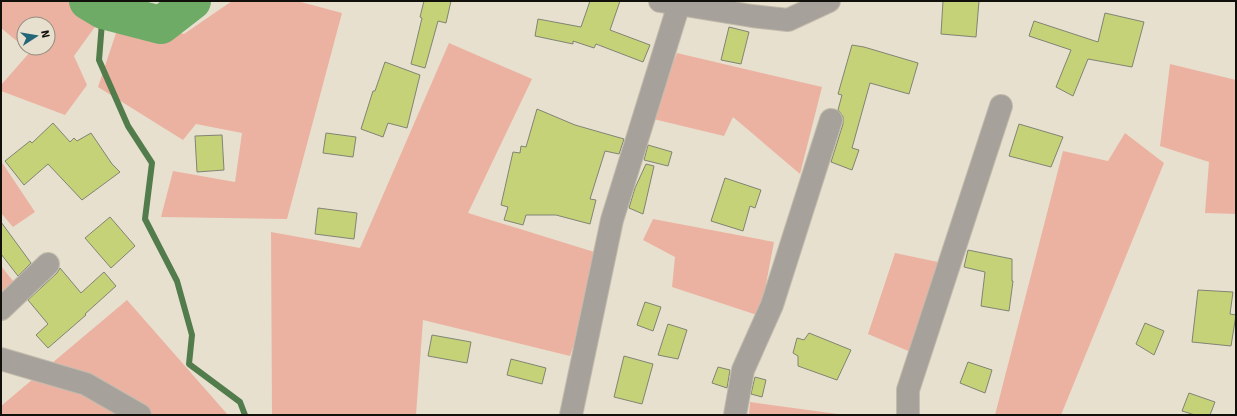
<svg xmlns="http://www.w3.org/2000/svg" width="1237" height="416" font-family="Signika,sans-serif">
<rect width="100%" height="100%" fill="#e7e0cf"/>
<!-- green -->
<g fill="#ecb2a1">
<polygon points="1,1 87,1 102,17 74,56 87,85 65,115 1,91 1,85 30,52 25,48 48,48 48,24 24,24 24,47 1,28"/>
<polygon points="232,1 297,1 342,13 287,219 161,217 173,171 235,182 242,133 196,124 183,140 98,87 122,15 184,34"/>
<polygon points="449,43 532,79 468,213 604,255 570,356 423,320 416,415 272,415 271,232 360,248"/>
<polygon points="677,53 822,87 800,174 733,117 724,136 649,118"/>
<polygon points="1170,64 1236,80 1236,214 1205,213 1209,162 1160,146"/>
<polygon points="1125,133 1164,163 1061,415 995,415 1063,151 1108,161"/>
<polygon points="1,161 35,212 13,227 1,213"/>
<polygon points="653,219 774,242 760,316 672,287 675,257 643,240"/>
<polygon points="895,253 938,262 913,353 868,334"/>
<polygon points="1,266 17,286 1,301"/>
<polygon points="127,300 228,415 1,415 1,406"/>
<polygon points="750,402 845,415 749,415"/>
</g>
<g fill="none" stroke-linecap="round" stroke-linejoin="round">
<!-- stream -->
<polyline stroke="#527c4b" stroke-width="6" points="103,10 99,60 128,126 152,163 145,219 177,281 192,335 189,364 240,402 245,415"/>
<!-- river -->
<polyline stroke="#6dab67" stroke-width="38" points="88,1 103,10 161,25 192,1"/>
</g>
<!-- building -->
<g fill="#c5d278" stroke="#818474">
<polygon points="424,1 451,1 446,23 438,21 425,68 411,64 422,18 420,17"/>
<polygon points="590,1 620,1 610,30 650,45 643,62 596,44 594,48 573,41 573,44 535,36 538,19 581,27"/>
<polygon points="943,1 979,1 976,37 941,34"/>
<polygon points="1105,13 1144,22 1132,67 1088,59 1073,96 1056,87 1071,50 1029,36 1034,21 1098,42"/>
<polygon points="729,27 749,32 741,64 721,60"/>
<polygon points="852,45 864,47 918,63 909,94 870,83 852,148 859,150 852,170 831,162 843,124 843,117 840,112 838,110 842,95 838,94"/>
<polygon points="385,62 420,75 407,128 388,123 383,137 361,129 373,91 375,91"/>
<polygon points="537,109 575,125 624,139 619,154 605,151 590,199 596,200 590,224 556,215 526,215 523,225 504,220 508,207 501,205 513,152 520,153 521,146 526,147"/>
<polygon points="53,123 70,142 74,138 77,141 91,133 112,164 120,172 82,200 48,164 24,185 5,161 30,141 32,143"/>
<polygon points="1019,124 1063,137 1051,167 1009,156"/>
<polygon points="326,133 356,137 353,157 323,153"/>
<polygon points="222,135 224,170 197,172 195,136"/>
<polygon points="648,145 672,152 668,166 644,160"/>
<polygon points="646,164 654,166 643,214 629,208 635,188"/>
<polygon points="725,178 761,190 755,208 750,206 743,231 711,221"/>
<polygon points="318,208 357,213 354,239 315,234"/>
<polygon points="110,217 135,246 111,268 85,238"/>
<polygon points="1,222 31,263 18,276 1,254"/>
<polygon points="968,250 1012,259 1012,281 1013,281 1009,311 981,306 985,272 964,267"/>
<polygon points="60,268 81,293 104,272 116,286 85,314 86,315 48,348 36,335 48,324 28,300 57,273"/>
<polygon points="1198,290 1233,292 1230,314 1236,315 1231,346 1192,342"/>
<polygon points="645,302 661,307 653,331 637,325"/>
<polygon points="1145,323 1164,331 1154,355 1136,344"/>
<polygon points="668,324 687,330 678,359 658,355"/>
<polygon points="809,333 851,350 837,380 798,366 798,356 793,353 797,338 804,340"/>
<polygon points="432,335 471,342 467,363 428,356"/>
<polygon points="624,356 653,364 642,404 614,397"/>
<polygon points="511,359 546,368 542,384 507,375"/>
<polygon points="968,362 992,370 985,393 960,383"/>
<polygon points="718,367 730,370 727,388 712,383"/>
<polygon points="755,377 766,380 762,397 751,394"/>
<polygon points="1189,393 1215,402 1210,415 1195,415 1182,411"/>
</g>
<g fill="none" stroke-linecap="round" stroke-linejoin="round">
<defs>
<g id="street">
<polyline points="660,1 752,16 788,20 829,1"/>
<polyline points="1,309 48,264"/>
<polyline points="1,359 86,384 140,415"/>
<polyline points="571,415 612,220 679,4"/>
<polyline points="735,415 743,370 772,305 831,120"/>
<polyline points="908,415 908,390 1001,106"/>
</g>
</defs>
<!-- street casing -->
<use href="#street" stroke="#c1bbac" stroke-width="24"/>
<!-- street -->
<use href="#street" stroke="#a7a19b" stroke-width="22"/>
</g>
<!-- border -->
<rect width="1237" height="416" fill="none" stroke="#12100a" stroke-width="4"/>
<!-- north arrow -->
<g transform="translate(36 36) rotate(78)"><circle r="19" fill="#e7e0cf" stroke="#928d80"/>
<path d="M0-3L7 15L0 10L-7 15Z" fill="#246679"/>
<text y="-6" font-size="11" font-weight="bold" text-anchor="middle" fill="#12100a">N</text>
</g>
</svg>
